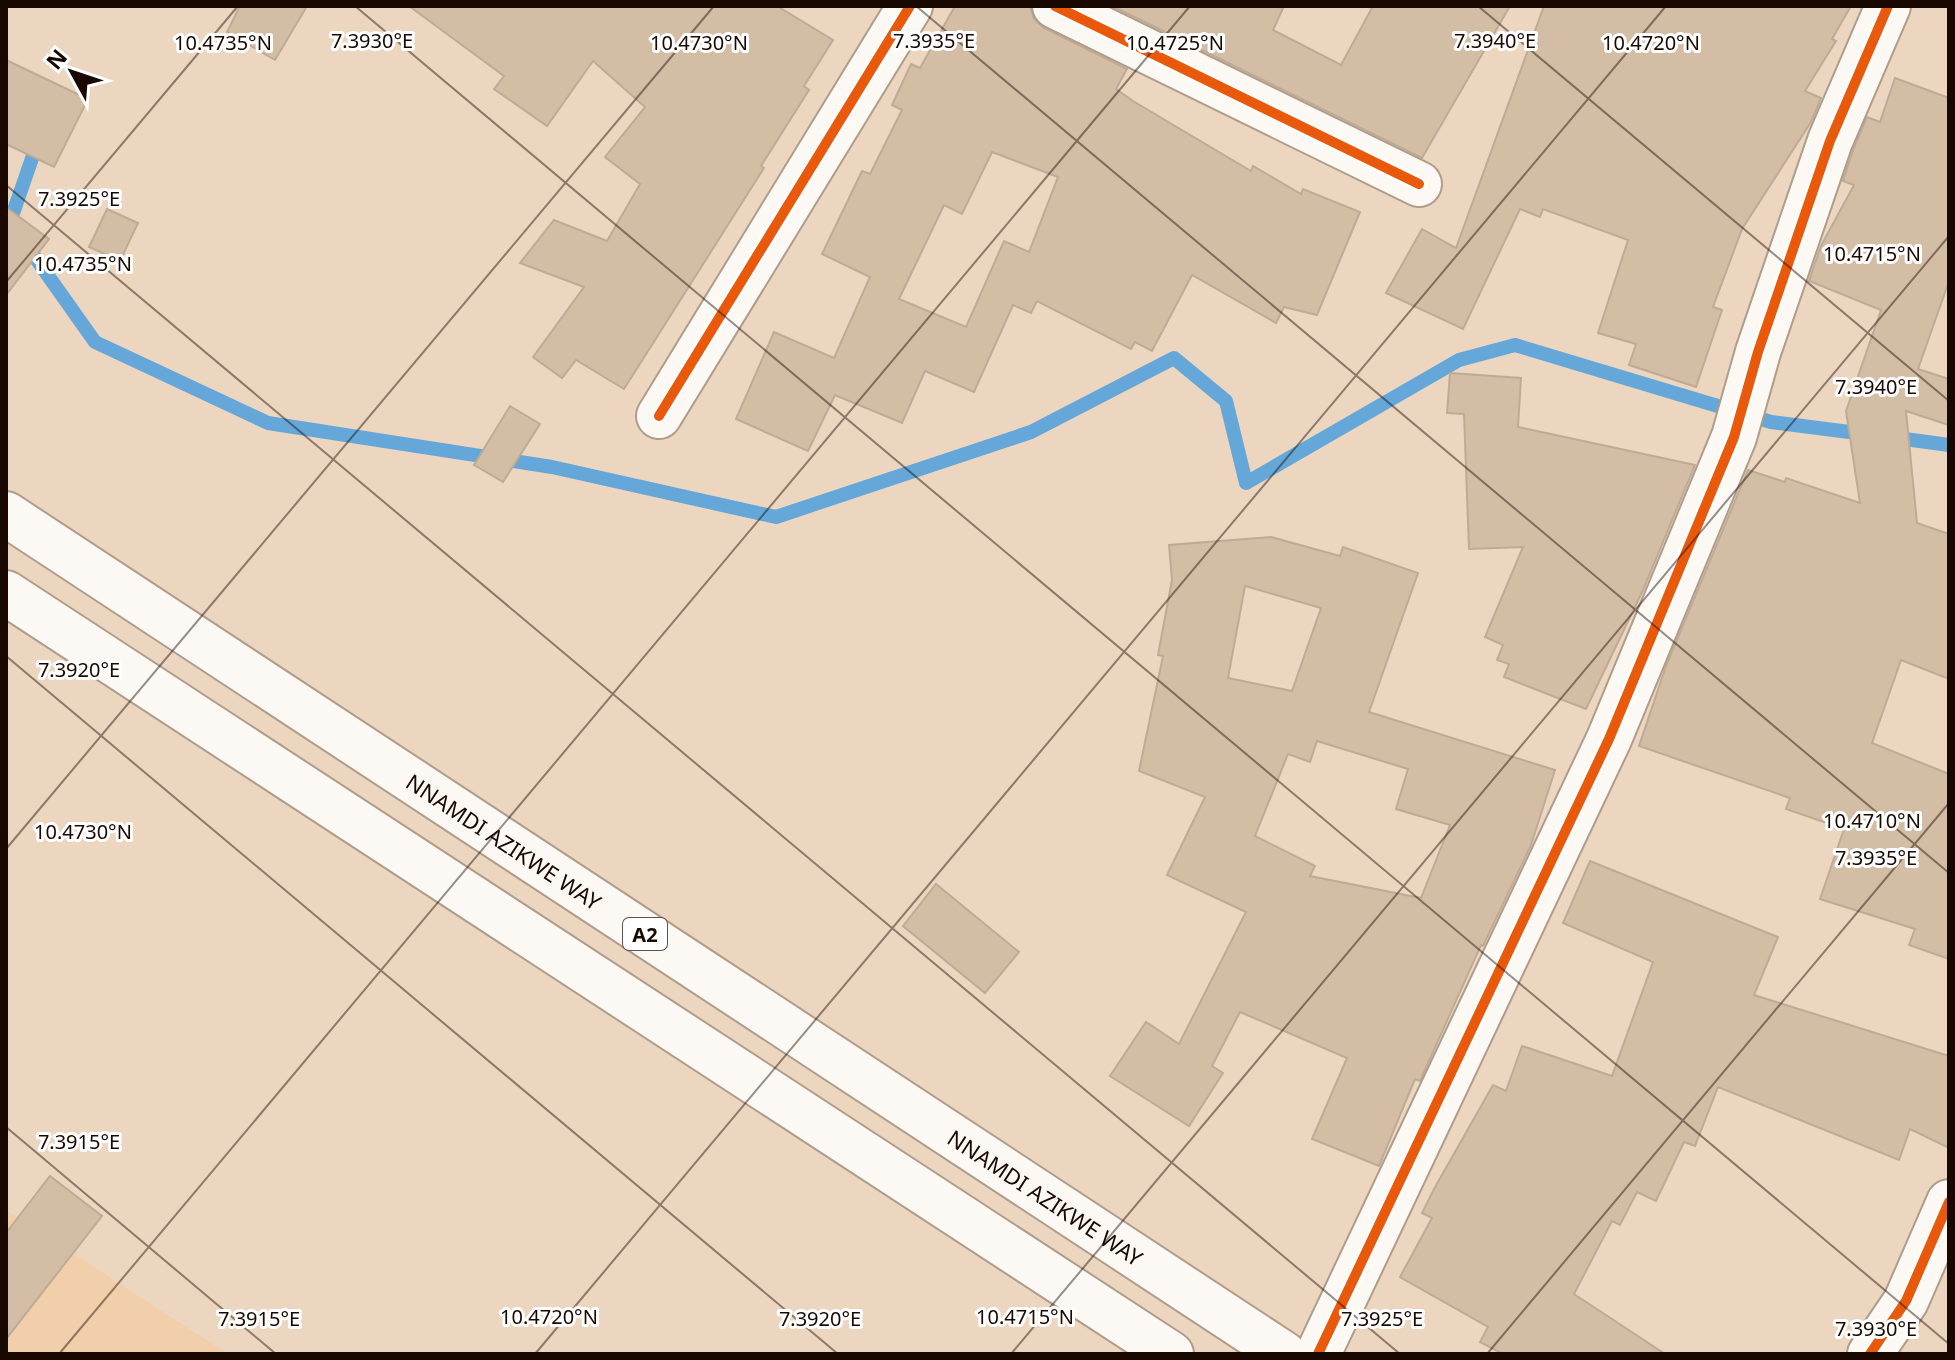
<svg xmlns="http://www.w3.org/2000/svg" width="1955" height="1360" font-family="'Noto Sans',sans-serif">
<rect width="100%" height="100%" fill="#ecd6bf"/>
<!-- built -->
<polygon fill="#f2cfab" points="6,1210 228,1354 6,1354"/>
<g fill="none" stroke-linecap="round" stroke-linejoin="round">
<!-- stream -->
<g stroke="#64a7d8" stroke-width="14">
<polyline points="6,132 38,141 10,222 95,342 268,423 552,467 776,517 1031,432 1174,358 1226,401 1246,483 1459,360 1515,345 1771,422 1865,434"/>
<polyline points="1890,437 1949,445"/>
</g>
</g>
<!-- building -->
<g fill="#d4bda5" stroke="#bdab96" stroke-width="2" fill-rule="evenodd">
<polygon points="240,6 307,6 275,60 227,32"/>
<polygon points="409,6 777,6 833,40 804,86 809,90 761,166 764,168 624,389 576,360 562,378 533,357 584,287 520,263 554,220 607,241 640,184 605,157 645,107 593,61 547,126 494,89 504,76"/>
<path d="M955 6H1030L1034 19 1044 28 1127 69 1116 89 1133 101 1251 171 1253 166 1301 194 1303 189 1360 212 1317 315 1284 307 1276 323 1192 275 1152 351 1135 342 1131 349 1037 301 1031 313 1013 305 974 392 925 371 902 423 835 395 808 451 736 419 774 332 834 358 870 277 822 254 862 171 870 174 902 110 892 105 911 64 920 68ZM992 152 1058 177 1029 252 1004 241 966 327 899 299 944 205 962 214Z"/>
<polygon points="1112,6 1284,6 1273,30 1341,65 1373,6 1510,6 1422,158"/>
<polygon points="1544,6 1851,6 1832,39 1836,41 1805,91 1821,98 1811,122 1742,229 1713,307 1722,310 1696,387 1629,365 1636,344 1598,333 1628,240 1543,209 1540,217 1520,209 1463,329 1386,293 1422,229 1456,248"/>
<polygon points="6,60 88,99 54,167 6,144"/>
<polygon points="1895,78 1949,98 1949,281 1918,369 1949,379 1949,425 1906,411 1917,523 1949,534 1949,679 1901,660 1872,743 1949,774 1949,959 1909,945 1915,929 1820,899 1844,829 1786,809 1790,798 1639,746 1666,666 1748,470 1785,482 1786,478 1860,503 1846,411 1881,310 1809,281 1821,246 1854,185 1843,181 1853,150 1867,117 1880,122"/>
<polygon points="6,207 49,239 6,295"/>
<polygon points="107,209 138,223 120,261 89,247"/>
<polygon points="1450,373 1521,378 1518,427 1695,465 1643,590 1586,709 1504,677 1509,664 1497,660 1503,645 1485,637 1523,547 1469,549 1464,414 1447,413"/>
<polygon points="510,406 540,424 503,482 474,465"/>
<path d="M1271 537 1340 556 1343 547 1418 573 1369 712 1555 770 1531 845 1483 946 1481 945 1420 1081 1415 1079 1379 1166 1312 1139 1347 1058 1240 1012 1212 1066 1223 1073 1189 1126 1110 1076 1146 1022 1179 1044 1246 912 1167 875 1205 797 1139 771 1163 656 1158 655 1172 580 1169 545ZM1245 586 1321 608 1292 691 1228 678ZM1317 741 1408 769 1396 809 1450 825 1421 898 1310 876 1315 866 1255 836 1288 754 1310 762Z"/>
<polygon points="1590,861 1778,937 1754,995 1949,1056 1949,1148 1910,1129 1899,1160 1718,1087 1695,1146 1684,1142 1656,1201 1637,1192 1620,1225 1612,1221 1574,1294 1665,1354 1503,1354 1480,1342 1488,1327 1400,1277 1432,1218 1422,1213 1434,1189 1493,1085 1506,1091 1522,1046 1612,1076 1653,962 1563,923"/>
<polygon points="936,884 1019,952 985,993 903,926"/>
<polygon points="50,1176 102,1216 6,1339 6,1233"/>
</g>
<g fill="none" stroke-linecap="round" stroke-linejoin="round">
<defs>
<g id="street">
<polyline points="1055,6 1419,184"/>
<polyline points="659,416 910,6"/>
<polyline points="1318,1354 1609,739 1734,437 1758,352 1830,141 1888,6"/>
<polyline points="1870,1354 1906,1301 1949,1202"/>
</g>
<g id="highway">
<path id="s1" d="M6 514 1284 1354"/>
<polyline points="6,593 1171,1354"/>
</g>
</defs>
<!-- street casing -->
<use href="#street" stroke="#af9c89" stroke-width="48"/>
<!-- highway casing -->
<use href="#highway" stroke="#af9c89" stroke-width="48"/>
<!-- street -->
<use href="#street" stroke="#fcf9f5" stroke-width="44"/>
<!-- highway -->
<use href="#highway" stroke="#fcf9f5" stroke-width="44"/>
<defs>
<g id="cycleway">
<polyline points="1055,6 1419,184"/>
<polyline points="659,416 910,6"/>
<polyline points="1318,1354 1609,739 1734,437 1758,352 1830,141 1888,6"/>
<polyline points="1870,1354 1906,1301 1949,1202"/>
</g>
</defs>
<!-- cycleway casing -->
<use href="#cycleway" stroke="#fff" stroke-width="15"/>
<!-- cycleway -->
<use href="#cycleway" stroke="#e8590c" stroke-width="10"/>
</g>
<!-- ticks -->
<path fill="none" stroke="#190800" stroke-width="2" stroke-opacity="0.45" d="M355 6 1949 1344M916 6 1949 873M1478 6 1949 401M6 185 1400 1354M6 282 238 6M6 656 838 1354M6 849 714 6M6 1127 276 1354M59 1354 1190 6M535 1354 1666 6M1011 1354 1949 236M1487 1354 1949 803"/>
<g text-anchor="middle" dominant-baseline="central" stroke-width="6" stroke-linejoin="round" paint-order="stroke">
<!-- shield labels -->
<rect fill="#fff" stroke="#5e524c" stroke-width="2" x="623" y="918" width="44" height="32" rx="6"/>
<g font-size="20" font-weight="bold" fill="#190800">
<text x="645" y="934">A2</text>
</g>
<!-- street labels -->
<g font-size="22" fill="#190800" stroke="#fff">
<text stroke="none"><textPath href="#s1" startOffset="596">NNAMDI AZIKWE WAY</textPath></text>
<text stroke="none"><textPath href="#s1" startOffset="1244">NNAMDI AZIKWE WAY</textPath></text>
</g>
</g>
<g font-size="20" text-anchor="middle" fill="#190800" stroke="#fff" stroke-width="6" stroke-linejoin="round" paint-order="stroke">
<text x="934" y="48">7.3935°E</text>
<text x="372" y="48">7.3930°E</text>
<text x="1495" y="48">7.3940°E</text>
<text x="223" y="50">10.4735°N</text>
<text x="699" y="50">10.4730°N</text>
<text x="1175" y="50">10.4725°N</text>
<text x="1651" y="50">10.4720°N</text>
<text x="79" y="206">7.3925°E</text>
<text x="1872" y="261">10.4715°N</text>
<text x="83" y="271">10.4735°N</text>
<text x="1876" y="394">7.3940°E</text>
<text x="79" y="677">7.3920°E</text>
<text x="1872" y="828">10.4710°N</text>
<text x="83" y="839">10.4730°N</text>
<text x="1876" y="865">7.3935°E</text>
<text x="79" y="1149">7.3915°E</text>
<text x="549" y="1324">10.4720°N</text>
<text x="1025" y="1324">10.4715°N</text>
<text x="259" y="1326">7.3915°E</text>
<text x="820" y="1326">7.3920°E</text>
<text x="1382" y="1326">7.3925°E</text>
<text x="1876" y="1336">7.3930°E</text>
</g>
<!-- border -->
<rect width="1955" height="1360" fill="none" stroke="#190800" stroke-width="16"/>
<!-- north arrow -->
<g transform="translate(72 72) rotate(310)" stroke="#ffffff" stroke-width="6" paint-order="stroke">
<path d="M0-6L14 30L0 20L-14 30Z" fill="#190800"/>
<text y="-12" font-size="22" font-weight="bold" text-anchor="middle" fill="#190800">N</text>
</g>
</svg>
